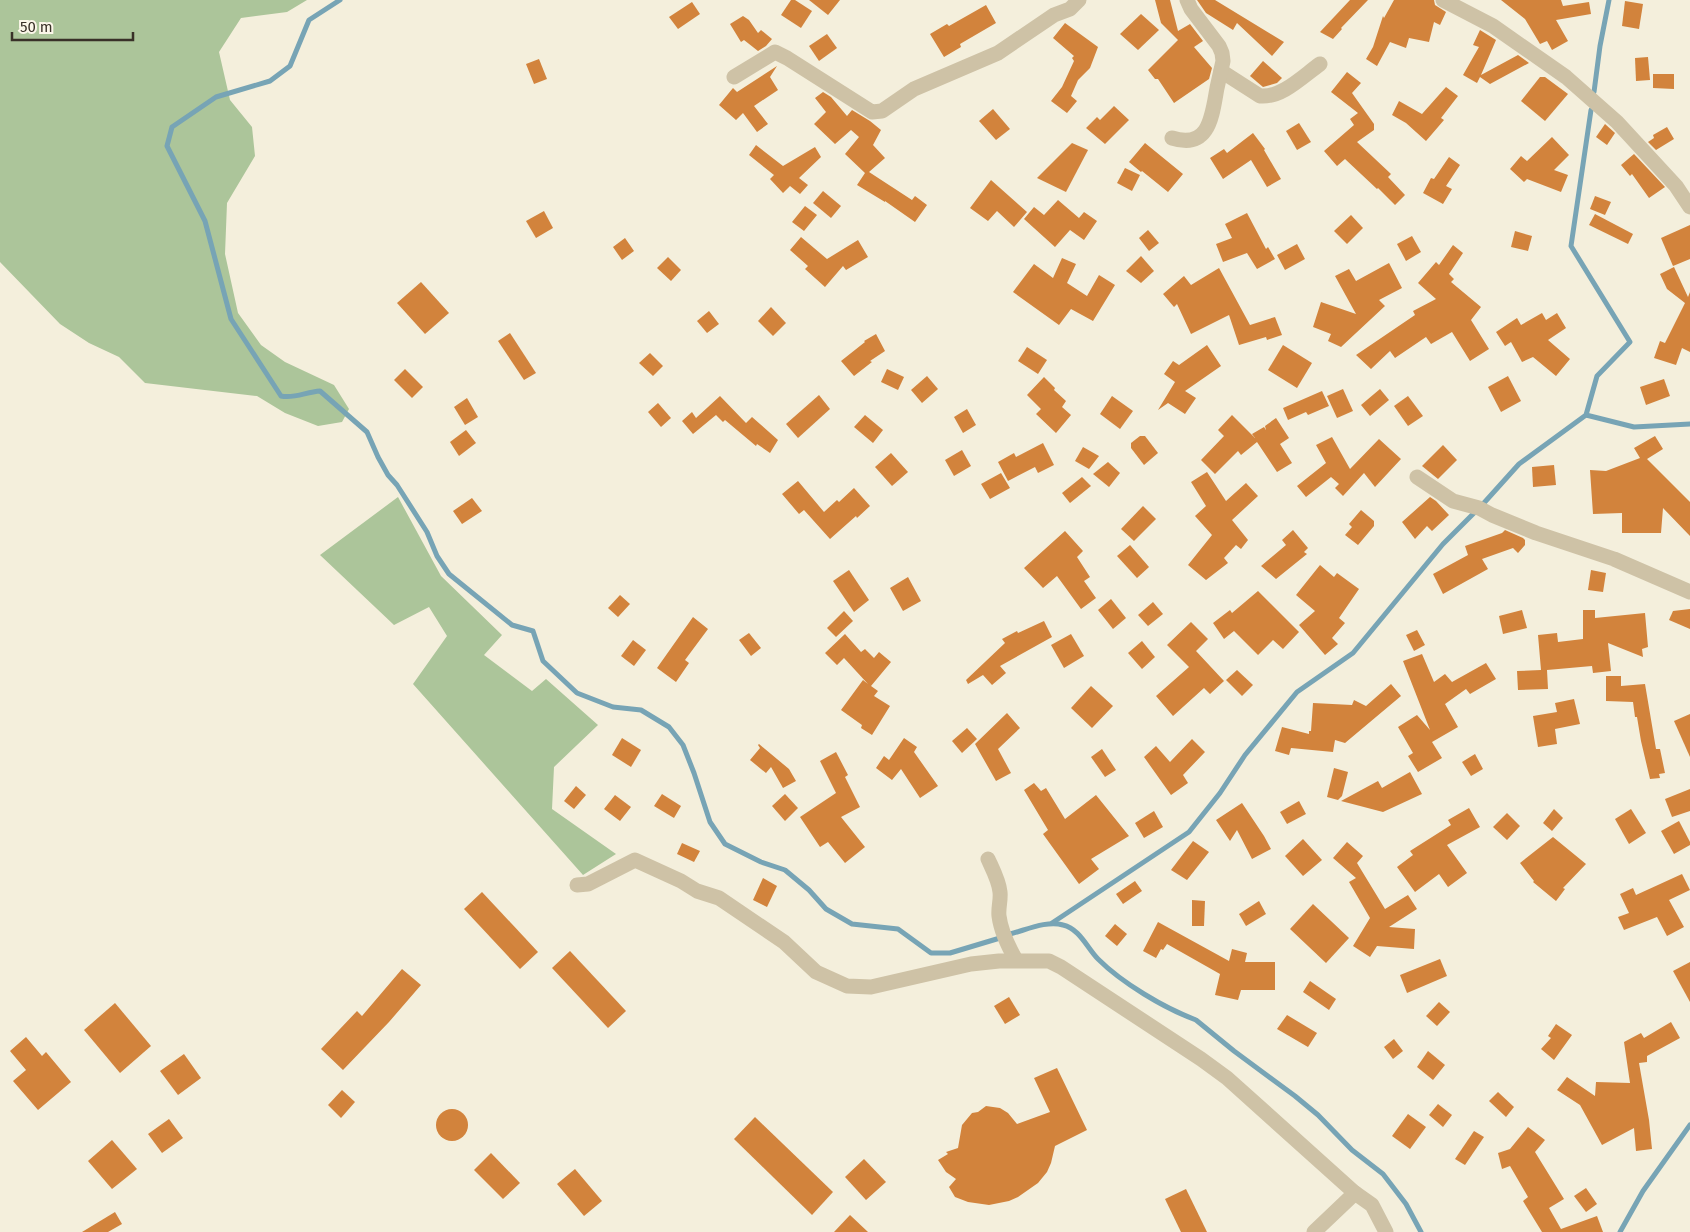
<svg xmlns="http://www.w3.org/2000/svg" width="1690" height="1232" font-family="'Fira Sans',sans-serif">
<rect width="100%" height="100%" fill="#f4efdc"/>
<!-- green -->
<g fill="#acc59a">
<polygon points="0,0 307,0 287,12 241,18 219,52 230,100 252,127 255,156 227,203 225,254 238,313 261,345 285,362 334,385 349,409 342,422 318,426 285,413 257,396 145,383 119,357 89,343 60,324 0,262"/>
<polygon points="398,497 441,576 502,635 484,655 532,691 546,679 598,725 554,767 552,809 616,854 583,875 413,684 447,636 429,607 394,625 320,555"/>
</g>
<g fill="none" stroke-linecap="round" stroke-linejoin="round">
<!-- stream -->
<g stroke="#77a4b5" stroke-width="5">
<path d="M340 0 309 20 290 66 270 81 216 97 172 127 167 146 205 221 231 319 281 396C294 399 306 392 320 391L367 432 378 457 388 475 397 485 427 532 437 556 449 574 512 625 533 631 543 661 577 693 613 707 641 710 669 727 683 745 694 773 710 822 725 844 761 862 785 870 809 890 826 909 852 924 898 929 931 953H950L1000 938"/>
<polyline points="1594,92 1600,46 1609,0"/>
<polyline points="1586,415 1634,427 1690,424"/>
<polyline points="1483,504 1519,464 1586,415 1597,376 1630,342 1571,246 1591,110"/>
<polyline points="1052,923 1189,832 1220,793 1245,755 1297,692 1353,653 1443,544 1475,512"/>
<path d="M1010 934C1026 930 1047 920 1063 925 1080 929 1087 948 1098 959 1122 983 1164 1008 1196 1020L1234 1051 1295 1096 1318 1115 1352 1150 1383 1174 1406 1204 1421 1232"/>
<polyline points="1620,1232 1643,1191 1690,1125"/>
</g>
</g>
<!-- building -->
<g fill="#d2833c">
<polygon points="791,0 795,0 812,11 801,28 781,15"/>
<polygon points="809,0 840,0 828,15"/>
<polygon points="1155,0 1170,0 1178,31 1190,24 1203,41 1194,47 1212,68 1209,79 1174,103 1158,79 1155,79 1148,70 1178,40 1161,23"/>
<polygon points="1197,0 1215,0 1284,42 1272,56 1237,23 1233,30 1206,13"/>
<polygon points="1350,0 1368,0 1341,28 1342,29 1333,39 1320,32"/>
<polygon points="1394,0 1434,0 1435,5 1446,12 1440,25 1434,22 1429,42 1409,38 1406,48 1390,42 1377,66 1366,59 1373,47 1383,16 1384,18"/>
<polygon points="1501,0 1561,0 1563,6 1589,2 1591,14 1556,20 1568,41 1552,50 1547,41 1540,44 1525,19"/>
<polygon points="1625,1 1643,4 1639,29 1622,26"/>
<polygon points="692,2 700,14 678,29 669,17"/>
<polygon points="986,5 996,23 960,44 961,47 944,57 930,34 947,24 949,26"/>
<polygon points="1141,14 1159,30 1138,50 1120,34"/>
<polygon points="743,16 749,20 758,33 761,30 772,39 766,46 758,51 744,40 741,42 730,24"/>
<polygon points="1065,23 1098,47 1090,68 1078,80 1071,96 1077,101 1067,113 1051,101 1062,87 1074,61 1072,58 1074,56 1053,38"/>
<polygon points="1480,30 1496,40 1481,75 1518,55 1529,63 1490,84 1480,77 1477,83 1463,75 1479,47 1473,45"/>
<polygon points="827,34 837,48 819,61 809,46"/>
<polygon points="1648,57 1650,80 1636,81 1635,58"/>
<polygon points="539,59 547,79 534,84 526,64"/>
<polygon points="1263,61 1282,78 1277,83 1263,87 1250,76"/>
<polygon points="777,66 770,77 778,90 754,106 768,124 757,132 743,113 736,120 719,105 733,88 737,92"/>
<polygon points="1347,72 1361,83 1352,93 1374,124 1374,130 1357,142 1391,174 1388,177 1405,195 1395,205 1378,188 1377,189 1345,159 1337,166 1324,151 1354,125 1350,119 1358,113 1331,92"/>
<polygon points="1653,74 1674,74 1674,89 1653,88"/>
<polygon points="1540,77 1545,77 1568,94 1545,121 1521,101"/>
<polygon points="1446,87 1458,96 1441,118 1444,120 1426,141 1406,123 1392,115 1399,101 1422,114"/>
<polygon points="823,92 831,97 847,116 852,110 870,121 881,130 873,145 885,158 869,172 912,200 915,196 927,205 915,222 885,201 885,202 857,185 865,173 845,154 859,137 851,130 835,144 814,124 826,112 815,98"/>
<polygon points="1114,106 1129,120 1105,144 1086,128 1097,117 1100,120"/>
<polygon points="993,109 1010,129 996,140 979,121"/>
<polygon points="1299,123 1311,142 1297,150 1286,131"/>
<polygon points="1605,124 1615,133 1607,145 1596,137"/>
<polygon points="1667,127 1674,139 1656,150 1648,142 1654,138 1653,135"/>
<polygon points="1253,133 1265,149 1264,150 1281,179 1267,187 1251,160 1223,179 1210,158 1224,149 1227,153"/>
<polygon points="1552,137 1569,155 1554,170 1568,175 1561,192 1527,179 1524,182 1510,169 1521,156 1527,161"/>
<polygon points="1072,143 1088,150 1066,192 1037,178"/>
<polygon points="1145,143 1183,174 1168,192 1142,171 1141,172 1129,162"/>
<polygon points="756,145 783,166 815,147 821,157 799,178 808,185 800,194 790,186 783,193 770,179 774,175 749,155"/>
<polygon points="1634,154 1665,187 1649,198 1632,174 1630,176 1621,165"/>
<polygon points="1449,157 1460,165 1446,186 1452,189 1443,204 1423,193 1431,178 1434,179"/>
<polygon points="1125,168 1140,175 1132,191 1117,183"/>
<polygon points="991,180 1027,212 1014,227 997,211 988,221 970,208"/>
<polygon points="823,191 841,206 831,218 813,203"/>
<polygon points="1595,196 1611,202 1605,215 1590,209"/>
<polygon points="1058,200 1079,218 1084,212 1097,221 1084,240 1070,230 1055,247 1024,219 1034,207 1044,215"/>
<polygon points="805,206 817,215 804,231 792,222"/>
<polygon points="544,211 553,228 536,238 526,221"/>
<polygon points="1247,213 1266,249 1268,247 1275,259 1257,269 1247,253 1223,262 1216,244 1232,238 1225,224"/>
<polygon points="1595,214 1633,234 1628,244 1589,225"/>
<polygon points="1351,215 1363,228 1347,244 1334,231"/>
<polygon points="1690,225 1690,259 1673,266 1661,238"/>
<polygon points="1148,230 1159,243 1149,251 1139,238"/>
<polygon points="1515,231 1532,236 1528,251 1511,247"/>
<polygon points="1412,236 1421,252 1406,261 1397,244"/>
<polygon points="801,237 827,259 858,240 868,257 846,270 843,266 825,287 805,269 808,266 790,250"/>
<polygon points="625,238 634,251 622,260 613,247"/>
<polygon points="1297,244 1305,259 1285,270 1277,255"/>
<polygon points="1453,245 1463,253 1449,274 1454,279 1451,282 1481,307 1471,320 1489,349 1470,361 1452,332 1431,344 1426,337 1395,358 1390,351 1371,369 1356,355 1415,315 1413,311 1436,299 1418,283 1436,262 1439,265"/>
<polygon points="1141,256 1154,271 1141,283 1126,271"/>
<polygon points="668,257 681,270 671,281 657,268"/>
<polygon points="1062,258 1076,264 1067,283 1087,296 1099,275 1115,285 1093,321 1071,309 1059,325 1013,292 1034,264 1053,278"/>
<polygon points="1389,263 1402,288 1379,300 1385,306 1341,347 1328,341 1331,334 1313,327 1321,302 1356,314 1335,276 1349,269 1356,281"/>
<polygon points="1674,267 1688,297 1690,292 1690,352 1682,348 1676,365 1654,358 1660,341 1665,343 1685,303 1667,289 1660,274"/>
<polygon points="1219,268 1250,325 1275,317 1282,335 1267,340 1266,337 1239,345 1229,315 1191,334 1177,304 1174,307 1163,294 1184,276 1191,285"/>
<polygon points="421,282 449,313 425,334 397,303"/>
<polygon points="771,307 786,323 773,336 758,321"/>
<polygon points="709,311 719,324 707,333 697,321"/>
<polygon points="1542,313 1546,320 1557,313 1566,328 1548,340 1570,359 1556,376 1533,357 1522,362 1511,342 1505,346 1496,332 1517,318 1521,325"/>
<polygon points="510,333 536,373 524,380 498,341"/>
<polygon points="876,334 885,351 870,361 872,362 854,376 841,361 865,342 864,341"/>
<polygon points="1207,345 1221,366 1185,391 1196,398 1185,414 1168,403 1158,410 1175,382 1164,374 1173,361 1179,365"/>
<polygon points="1283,345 1312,363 1297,388 1268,370"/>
<polygon points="1027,347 1047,360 1038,374 1018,361"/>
<polygon points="650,353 663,366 653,376 639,363"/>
<polygon points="405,369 423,387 412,398 394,380"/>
<polygon points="887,369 904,377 898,390 881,382"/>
<polygon points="927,376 938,389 922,403 911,390"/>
<polygon points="1508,376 1521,401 1501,412 1488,387"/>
<polygon points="1044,377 1055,388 1054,390 1066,401 1062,407 1071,415 1056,433 1036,414 1041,409 1027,395"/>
<polygon points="1664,379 1670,396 1646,405 1640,387"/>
<polygon points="1343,389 1353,411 1337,418 1327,396"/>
<polygon points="1380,389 1389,400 1370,416 1361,405"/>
<polygon points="1322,391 1329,406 1308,415 1306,412 1288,420 1283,408"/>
<polygon points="819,395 830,409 798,438 786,424"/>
<polygon points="720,396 746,423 752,417 778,440 770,453 757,444 756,446 725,420 723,422 716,415 693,434 682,421 692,412 696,418"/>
<polygon points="1112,396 1133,411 1120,429 1100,414"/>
<polygon points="1408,396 1423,416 1408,426 1394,406"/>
<polygon points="467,398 478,417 465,425 454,407"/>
<polygon points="658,403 671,418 661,427 648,412"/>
<polygon points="967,409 976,425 963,433 954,417"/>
<polygon points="865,415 883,430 873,443 854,427"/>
<polygon points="1232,415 1255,438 1252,434 1264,427 1266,430 1265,426 1276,418 1289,438 1280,444 1292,463 1277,472 1257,442 1241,455 1238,451 1215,474 1201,460 1224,436 1218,430"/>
<polygon points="466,430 476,443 459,456 450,442"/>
<polygon points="1140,436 1145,436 1158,453 1144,465 1131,448 1131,443"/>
<polygon points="1655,436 1663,449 1647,459 1690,502 1690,536 1663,508 1661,533 1622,533 1622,513 1593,514 1590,470 1606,471 1640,458 1634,448"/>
<polygon points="1332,437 1350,469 1379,439 1401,459 1375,487 1364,473 1343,496 1335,488 1339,484 1331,477 1306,497 1297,486 1326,463 1316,445"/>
<polygon points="1043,443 1054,465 1038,473 1035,467 1008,481 998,462 1014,453 1016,457"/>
<polygon points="1443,445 1457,460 1438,479 1422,466"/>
<polygon points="1083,447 1099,456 1089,469 1075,461"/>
<polygon points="962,450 971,466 954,476 945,460"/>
<polygon points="891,453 908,472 892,486 875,467"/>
<polygon points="1108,462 1120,473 1109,487 1093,474"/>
<polygon points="1554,465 1556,485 1533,487 1532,467"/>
<polygon points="1207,472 1226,501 1246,483 1258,496 1232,520 1248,540 1241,549 1236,545 1224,558 1228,563 1206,580 1188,565 1212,535 1195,516 1206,506 1191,482"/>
<polygon points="1001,473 1010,488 990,499 981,484"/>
<polygon points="1082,477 1091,486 1070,503 1062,493"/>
<polygon points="798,481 824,512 837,500 839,502 854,488 870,506 857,518 856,516 830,539 804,510 799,514 782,494"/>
<polygon points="1430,497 1436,501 1449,515 1432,531 1427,526 1415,539 1402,522"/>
<polygon points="472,498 482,511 462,524 453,511"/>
<polygon points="1143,506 1156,519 1134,541 1121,529"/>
<polygon points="1361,510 1374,521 1374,526 1358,545 1345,535 1352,527 1349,524"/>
<polygon points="1293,530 1308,548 1304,552 1307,554 1276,579 1261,566 1286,545 1282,540"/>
<polygon points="1505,530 1523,538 1525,540 1525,545 1518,553 1513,548 1482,559 1488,569 1443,594 1433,574 1468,555 1465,546 1502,533"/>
<polygon points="1065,531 1083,551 1077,557 1090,577 1084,581 1096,598 1081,609 1057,576 1043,588 1024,568"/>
<polygon points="1130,545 1149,567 1137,578 1117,556"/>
<polygon points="1320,565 1334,577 1337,573 1359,589 1339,618 1345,623 1332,638 1338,644 1325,655 1299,625 1315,611 1296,595"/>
<polygon points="849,570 869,600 854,612 833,581"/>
<polygon points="1591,570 1606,573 1603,592 1588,590"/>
<polygon points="908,577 921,601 903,611 890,588"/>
<polygon points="1258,591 1299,632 1283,649 1273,640 1258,655 1234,631 1224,639 1213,623 1230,610 1232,613"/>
<polygon points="620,595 630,604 618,617 608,608"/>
<polygon points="1111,599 1126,618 1113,629 1098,610"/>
<polygon points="1153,602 1163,614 1148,626 1138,615"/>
<polygon points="1690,609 1690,629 1669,620 1673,611"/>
<polygon points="1522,610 1527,628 1503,634 1499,616"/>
<polygon points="1583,610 1595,610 1595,618 1645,613 1648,647 1642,649 1643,657 1608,643 1611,671 1593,673 1592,666 1547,670 1548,689 1518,690 1517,671 1541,670 1538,635 1557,633 1558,642 1583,639"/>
<polygon points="844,611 853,621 836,637 827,628"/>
<polygon points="693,617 708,629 685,660 689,663 676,682 657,668"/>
<polygon points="1044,621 1052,637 1000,666 1006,673 992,685 983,675 968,684 966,680 1005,643 1002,639 1017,631 1018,633"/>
<polygon points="1191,622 1208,639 1196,651 1224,681 1210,694 1204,688 1173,716 1156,696 1189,667 1167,645"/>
<polygon points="1417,630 1425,645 1414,651 1406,635"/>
<polygon points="749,633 761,648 751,656 739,640"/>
<polygon points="845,634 861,652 865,649 874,658 879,652 891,662 871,686 878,691 874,696 890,706 872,735 861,728 862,725 841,710 863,680 868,684 844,658 837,665 825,653"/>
<polygon points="1071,634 1084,656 1064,668 1051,645"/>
<polygon points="633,640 646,650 634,666 621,656"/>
<polygon points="1142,641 1155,657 1142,669 1128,653"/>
<polygon points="1422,654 1434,682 1445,674 1452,682 1486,663 1496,679 1470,694 1466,689 1445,704 1458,727 1432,742 1442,758 1418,772 1408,756 1413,753 1398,727 1417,715 1430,730 1403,661"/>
<polygon points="1237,670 1253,685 1242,696 1226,680"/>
<polygon points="1606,676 1621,676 1621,686 1645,684 1656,749 1660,749 1665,773 1659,774 1660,778 1650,779 1641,741 1637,717 1635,717 1633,702 1606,701"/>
<polygon points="1391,684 1401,696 1345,743 1335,740 1333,752 1291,748 1289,755 1275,751 1282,727 1309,734 1309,731 1311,731 1313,703 1352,705 1354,700 1366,706"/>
<polygon points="1091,686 1113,706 1092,728 1071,708"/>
<polygon points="1574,699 1580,724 1555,729 1557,744 1538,747 1533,716 1557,712 1555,703"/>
<polygon points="1007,713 1020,728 998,749 1011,773 996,781 975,744"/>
<polygon points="1690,714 1690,757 1674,721"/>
<polygon points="967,728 977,739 962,753 952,741"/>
<polygon points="622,738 641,750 631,767 612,755"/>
<polygon points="904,738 917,747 914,752 938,786 920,798 901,769 892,780 876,768 884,756 889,760"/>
<polygon points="1192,739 1205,752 1183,775 1188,783 1171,795 1144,757 1156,746 1170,762"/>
<polygon points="759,744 789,769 796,781 783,788 771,767 766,773 750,760 760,748 758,745"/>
<polygon points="1102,749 1116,770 1105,777 1091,757"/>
<polygon points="836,752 848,775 845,777 860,807 841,817 865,847 845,863 828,842 820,847 800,817 836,793 820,761"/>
<polygon points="1475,754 1483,769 1471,776 1462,762"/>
<polygon points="1334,768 1348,772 1342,796 1338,800 1327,797"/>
<polygon points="1410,772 1422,794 1383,812 1341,801 1378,781 1382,788"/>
<polygon points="1034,783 1041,791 1046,788 1065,819 1096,795 1129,836 1091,859 1099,869 1079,884 1043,834 1048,830 1024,790"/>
<polygon points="576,786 586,795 574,809 564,801"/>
<polygon points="1690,789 1690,811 1672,817 1665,799"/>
<polygon points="662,794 681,806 674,818 654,806"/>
<polygon points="785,794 798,808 785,821 772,806"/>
<polygon points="615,795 631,807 620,821 604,809"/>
<polygon points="1299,801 1306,814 1287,824 1280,812"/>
<polygon points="1242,803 1264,836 1271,849 1252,859 1237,830 1230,841 1216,820"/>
<polygon points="1469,808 1480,827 1447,845 1467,873 1448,887 1439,874 1415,892 1397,867 1413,855 1410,851 1451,825 1448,820"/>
<polygon points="1554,809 1563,818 1552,831 1543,823"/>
<polygon points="1631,809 1646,833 1629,844 1615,819"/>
<polygon points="1154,811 1163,827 1144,838 1135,823"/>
<polygon points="1507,813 1520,826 1507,840 1493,827"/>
<polygon points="1679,821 1690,842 1690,845 1674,854 1661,831"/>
<polygon points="1553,837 1586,864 1563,888 1565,889 1556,901 1533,882 1534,881 1520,863"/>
<polygon points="1303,839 1322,860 1303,876 1285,856"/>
<polygon points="1193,841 1209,852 1187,880 1171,870"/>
<polygon points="1347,842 1363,856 1357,863 1385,909 1408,895 1417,909 1389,927 1415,929 1414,949 1377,946 1370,957 1353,946 1370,918 1349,882 1356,878 1333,858"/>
<polygon points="682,843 700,851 694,862 677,854"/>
<polygon points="1682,874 1690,890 1669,900 1684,927 1667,936 1657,917 1624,930 1618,917 1629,913 1620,894 1633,888 1636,895"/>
<polygon points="763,878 777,886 767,907 753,900"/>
<polygon points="1135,881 1142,891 1123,904 1116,894"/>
<polygon points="482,892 538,952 520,969 464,909"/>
<polygon points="1192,900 1205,901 1204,926 1192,926"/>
<polygon points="1259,901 1266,914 1246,926 1239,914"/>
<polygon points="1313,904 1349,938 1326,963 1290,929"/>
<polygon points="1158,922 1229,961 1232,949 1247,953 1245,962 1275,962 1275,990 1241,990 1238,1000 1215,995 1220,974 1167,944 1163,950 1161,949 1156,958 1143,951"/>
<polygon points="1115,924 1127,934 1117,946 1105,936"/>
<polygon points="570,951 626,1011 608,1028 552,968"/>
<polygon points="1440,959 1447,976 1407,993 1400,975"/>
<polygon points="1690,962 1690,1002 1673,971"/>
<polygon points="402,969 421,985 389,1022 343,1070 321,1049 357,1011 362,1016"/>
<polygon points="1310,981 1336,999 1329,1010 1303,992"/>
<polygon points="1009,997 1020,1015 1005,1024 994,1006"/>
<polygon points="1439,1002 1450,1012 1437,1026 1426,1016"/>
<polygon points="115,1003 151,1046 120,1073 84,1030"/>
<polygon points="1287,1015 1317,1033 1308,1047 1277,1029"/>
<polygon points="1671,1022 1680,1038 1647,1056 1647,1062 1639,1063 1649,1120 1652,1149 1636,1151 1634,1128 1602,1145 1580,1105 1557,1090 1567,1077 1595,1096 1596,1082 1630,1083 1624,1042 1641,1033 1644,1038"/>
<polygon points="1556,1024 1572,1035 1554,1060 1541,1049 1551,1038 1548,1036"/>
<polygon points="26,1037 42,1056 46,1052 71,1082 38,1110 13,1081 26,1070 10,1051"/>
<polygon points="1394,1039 1403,1051 1393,1059 1384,1047"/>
<polygon points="1428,1051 1445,1065 1433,1080 1417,1067"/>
<polygon points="184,1054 201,1078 178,1095 160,1071"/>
<polygon points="1057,1068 1087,1130 1055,1146 1051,1163 1047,1172 1038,1183 1018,1197 1009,1201 989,1205 968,1202 955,1197 949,1187 956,1179 946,1172 938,1160 948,1154 946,1152 958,1148 962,1125 972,1113 978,1112 986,1106 1000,1108 1008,1113 1017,1124 1050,1112 1034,1078"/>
<polygon points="342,1090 355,1102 341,1118 328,1105"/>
<polygon points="1498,1092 1514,1107 1506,1117 1489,1101"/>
<polygon points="1438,1104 1452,1115 1443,1127 1429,1115"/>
<circle cx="452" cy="1125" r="16"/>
<polygon points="1408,1114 1426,1127 1410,1149 1392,1136"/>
<polygon points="755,1117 833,1192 812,1215 734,1139"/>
<polygon points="169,1119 183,1138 162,1153 148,1134"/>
<polygon points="1528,1127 1545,1140 1535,1152 1564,1199 1549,1208 1561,1229 1597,1216 1603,1232 1542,1232 1523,1201 1528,1197 1510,1166 1502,1169 1498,1153 1510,1149"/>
<polygon points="1474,1131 1484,1137 1465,1165 1455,1159"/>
<polygon points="112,1140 137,1169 112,1189 88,1161"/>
<polygon points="491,1153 520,1183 503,1199 474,1170"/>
<polygon points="864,1159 886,1182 866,1200 845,1177"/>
<polygon points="575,1169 602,1201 584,1216 557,1184"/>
<polygon points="1586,1188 1597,1204 1586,1212 1574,1196"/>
<polygon points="1186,1189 1207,1232 1181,1232 1165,1199"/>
<polygon points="115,1212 122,1224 108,1232 82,1232"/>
<polygon points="850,1215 868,1232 834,1232"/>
</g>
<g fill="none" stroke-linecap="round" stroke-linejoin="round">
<!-- minor -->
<g stroke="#cec2a6" stroke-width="15">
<polyline points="1443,0 1493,26 1566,77 1617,122 1676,186 1690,207"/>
<path d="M1221 71 1260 96C1282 98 1303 76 1320 64"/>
<polyline points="734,77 775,52 787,58 872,112 882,111 914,89 998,53 1054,15 1070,9 1079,0"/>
<path d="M1172 138C1210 150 1212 115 1217 88 1219 79 1221 70 1223 61L1222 53 1219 46 1191 9 1187 0"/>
<polyline points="1417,477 1453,501 1479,508 1492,515 1536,533 1614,559 1690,592"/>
<path d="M988 859C993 870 999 881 1000 892 1001 900 998 908 999 916 1001 932 1008 946 1016 960"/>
<polyline points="577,885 588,884 635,860 681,881 697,891 719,898 784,942 816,972 847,986 871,987 971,964 999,961 1049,961 1061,967 1201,1059 1227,1078 1355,1193 1372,1205 1386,1232"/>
<polyline points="1314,1232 1355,1193"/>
</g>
</g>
<!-- scale -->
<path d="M12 32v8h121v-8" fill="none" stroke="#393128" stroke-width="2.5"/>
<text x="20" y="32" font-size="15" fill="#393128" stroke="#fbf7e9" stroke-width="4" paint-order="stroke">50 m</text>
</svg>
